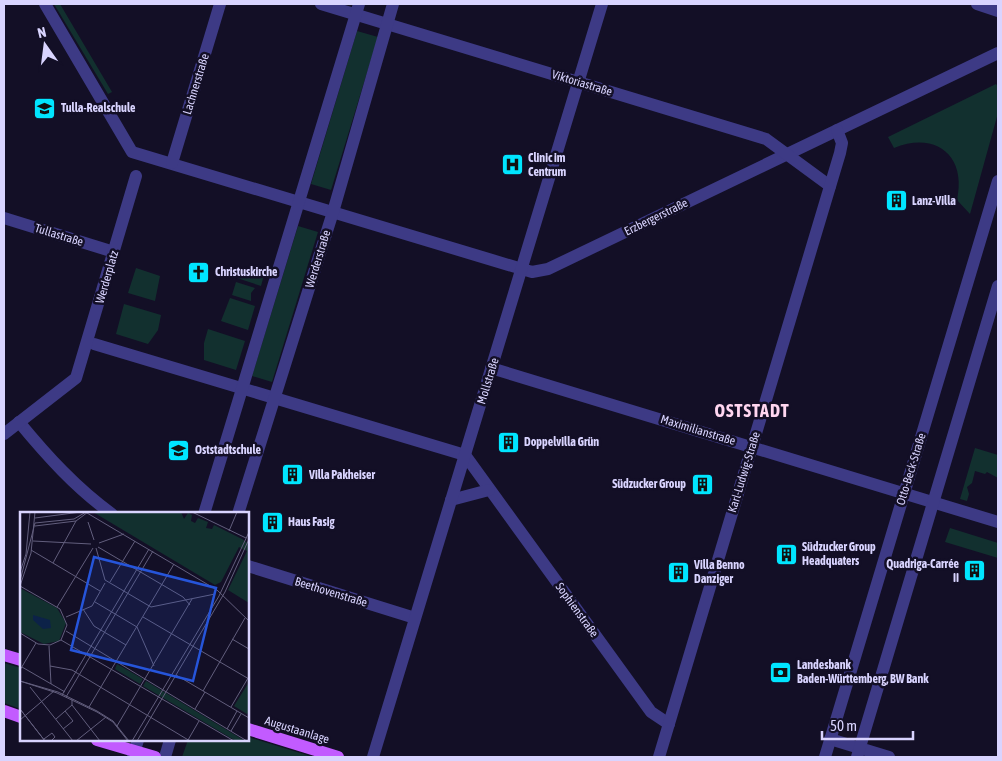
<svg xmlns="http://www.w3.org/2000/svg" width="1002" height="761" font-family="'Asap Condensed',sans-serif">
<rect width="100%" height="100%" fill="#130f26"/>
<!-- green -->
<g fill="#12302f">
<polygon points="54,4 60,4 112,92 108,94"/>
<polygon points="357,31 378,37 331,190 311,184"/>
<path d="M996 84 998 87V113L970 214 957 200C967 155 935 131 894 148L888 137Z"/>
<polygon points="298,226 318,232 272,382 252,376"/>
<polygon points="241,267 264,275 261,286 237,278 236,274 239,274"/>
<polygon points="136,268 160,276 155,301 128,293"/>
<polygon points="236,282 255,288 251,293 251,301 232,295"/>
<polygon points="230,298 255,306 248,330 221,321"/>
<polygon points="124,304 161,315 158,330 148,344 116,334"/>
<polygon points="208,329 245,341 236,370 204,360 204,343"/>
<polygon points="975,448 998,455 998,478 987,472 985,474 975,471 972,483 967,487 969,494 967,501 960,499"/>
<polygon points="950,528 998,543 998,558 945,542"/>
<polygon points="4,663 21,668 21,709 4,703"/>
<polygon points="248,737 313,757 182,757 188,740 248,740"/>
</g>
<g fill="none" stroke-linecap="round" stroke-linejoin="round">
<!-- minor -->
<g stroke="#3d3a85" stroke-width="12">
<polyline points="45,4 132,152 532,272 548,269 998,53"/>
<polyline points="321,4 766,139 830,186"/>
<polyline points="977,4 998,11"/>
<polyline points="172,163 220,4"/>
<polyline points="4,218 114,252"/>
<polyline points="94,344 465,455 651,712 669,724"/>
<polyline points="491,368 998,522"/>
<path d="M19 422C47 456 76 488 112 514"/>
<polyline points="4,434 76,378 136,176"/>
<polyline points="451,500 489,490"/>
<polyline points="204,514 359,4"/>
<polyline points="238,514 333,212 393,4"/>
<polyline points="248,566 415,618"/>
<polyline points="830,739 889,757"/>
<polyline points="133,757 138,740"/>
<polyline points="165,757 170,740"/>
<polyline points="373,757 602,4"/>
<polyline points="659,757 840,153 842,143 837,130"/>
<polyline points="825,757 998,181"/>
<polyline points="857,757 998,286"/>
</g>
<!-- major -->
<g stroke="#c25bff" stroke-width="12">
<polyline points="4,655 21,660"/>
<polyline points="4,711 21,717"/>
<polyline points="248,729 338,757"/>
<polyline points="97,740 155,757"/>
</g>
</g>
<!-- icons -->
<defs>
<symbol id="school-square" viewBox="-11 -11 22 22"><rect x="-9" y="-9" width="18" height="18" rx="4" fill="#00e5ff" stroke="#130f26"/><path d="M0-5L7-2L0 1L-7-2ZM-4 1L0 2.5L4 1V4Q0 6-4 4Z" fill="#111"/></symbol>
<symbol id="hospital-square" viewBox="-11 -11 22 22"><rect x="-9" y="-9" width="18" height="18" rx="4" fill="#00e5ff" stroke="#130f26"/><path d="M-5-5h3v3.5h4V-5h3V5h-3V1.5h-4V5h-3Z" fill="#111"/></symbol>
<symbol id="building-square" viewBox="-11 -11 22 22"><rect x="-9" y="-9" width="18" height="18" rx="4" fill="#00e5ff" stroke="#130f26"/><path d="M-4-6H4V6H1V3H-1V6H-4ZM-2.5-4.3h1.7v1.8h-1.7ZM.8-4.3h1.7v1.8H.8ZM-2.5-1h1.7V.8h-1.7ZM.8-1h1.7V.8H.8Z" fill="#111"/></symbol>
<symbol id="church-square" viewBox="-11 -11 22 22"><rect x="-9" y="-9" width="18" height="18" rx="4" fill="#00e5ff" stroke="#130f26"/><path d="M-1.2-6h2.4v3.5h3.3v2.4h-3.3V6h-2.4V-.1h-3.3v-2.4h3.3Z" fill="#111"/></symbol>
<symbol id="bank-square" viewBox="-11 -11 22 22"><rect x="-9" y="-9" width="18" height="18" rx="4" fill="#00e5ff" stroke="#130f26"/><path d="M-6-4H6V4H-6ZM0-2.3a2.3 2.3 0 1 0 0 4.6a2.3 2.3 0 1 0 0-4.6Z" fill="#111"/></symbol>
</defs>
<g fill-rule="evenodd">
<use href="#school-square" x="32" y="96" width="25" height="25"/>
<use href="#hospital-square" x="500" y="152" width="25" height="25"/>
<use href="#building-square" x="884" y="188" width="25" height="25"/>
<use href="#church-square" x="186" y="260" width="25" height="25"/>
<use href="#building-square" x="496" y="430" width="25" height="25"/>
<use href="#school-square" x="166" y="438" width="25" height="25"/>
<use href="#building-square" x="280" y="462" width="25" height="25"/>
<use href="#building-square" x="690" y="472" width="25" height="25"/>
<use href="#building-square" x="260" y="510" width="25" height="25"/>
<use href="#building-square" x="774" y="542" width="25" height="25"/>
<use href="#building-square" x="962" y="558" width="25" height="25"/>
<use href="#building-square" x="666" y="560" width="25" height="25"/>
<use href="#bank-square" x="768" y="660" width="25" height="25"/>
</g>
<g text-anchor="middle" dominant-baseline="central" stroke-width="5" stroke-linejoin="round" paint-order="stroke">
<!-- street labels -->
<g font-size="12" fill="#d9d4ff" stroke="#130f26">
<text transform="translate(582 83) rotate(17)">Viktoriastraße</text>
<text transform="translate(196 84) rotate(-73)">Lachnerstraße</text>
<text transform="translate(656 217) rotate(-26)">Erzbergerstraße</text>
<text transform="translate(59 235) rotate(17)">Tullastraße</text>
<text transform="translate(318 259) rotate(-73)">Werderstraße</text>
<text transform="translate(107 277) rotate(-74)">Werderplatz</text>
<text transform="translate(488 381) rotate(-73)">Mollstraße</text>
<text transform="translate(698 430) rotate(17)">Maximilianstraße</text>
<text transform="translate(911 469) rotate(-73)">Otto-Beck-Straße</text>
<text transform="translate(744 472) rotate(-73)">Karl-Ludwig-Straße</text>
<text transform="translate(331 592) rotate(17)">Beethovenstraße</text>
<text transform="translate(577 610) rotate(54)">Sophienstraße</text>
<text transform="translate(297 730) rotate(17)">Augustaanlage</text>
</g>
<!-- poi labels -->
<g font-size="12" font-weight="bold" fill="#d9d4ff" stroke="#130f26" text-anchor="start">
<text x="61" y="108">Tulla-Realschule</text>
<text x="528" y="158">Clinic im<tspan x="528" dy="14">Centrum</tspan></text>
<text x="912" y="201">Lanz-Villa</text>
<text x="215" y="272">Christuskirche</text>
<text x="524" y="442">Doppelvilla Grün</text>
<text x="195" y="450">Oststadtschule</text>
<text x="309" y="475">Villa Pakheiser</text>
<text x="686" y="484" text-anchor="end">Südzucker Group</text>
<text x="288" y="522">Haus Fasig</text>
<text x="802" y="547">Südzucker Group<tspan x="802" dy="14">Headquaters</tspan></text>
<text x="959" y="564" text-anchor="end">Quadriga-Carrée<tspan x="959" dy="14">II</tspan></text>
<text x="694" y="565">Villa Benno<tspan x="694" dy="14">Danziger</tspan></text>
<text x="797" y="665">Landesbank<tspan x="797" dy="14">Baden-Württemberg, BW Bank</tspan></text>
</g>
<!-- district labels -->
<g font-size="18" font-weight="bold" letter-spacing="1" fill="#ffd6f0" stroke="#130f26">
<text x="752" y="410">OSTSTADT</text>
</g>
</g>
<!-- overview -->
<g transform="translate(20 512)">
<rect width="229" height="229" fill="#130f26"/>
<path d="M73 0H161L164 7 168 1 172 3 171 9 175 11 178 6 188 10 186 16 192 17 194 13 222 27 229 32V91L208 78 227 39 219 35 201 70 195 73ZM0 76 37 96 46 111 39 129 24 132 0 120ZM97 152 123 167 120 172 95 157ZM126 169 225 229H216L123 174ZM229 170V199L227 202 214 194Z" fill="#12302f"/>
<path d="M13 103 30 108 31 116 23 117 13 108Z" fill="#0c2248"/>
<path fill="none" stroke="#625e7d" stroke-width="1" d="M172 0 226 26M67 1 197 78 229 109M15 6 61 0M68 10 74 28M15 14 56 9 68 0M209 19 217 0M13 29 71 32M79 31 104 22M78 35 163 85 170 93M76 36 85 68 131 95 195 82M11 38 80 79M33 51 56 9M0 60 6 42 10 0M0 69 15 11 54 7 66 0M90 70 115 29M0 74 40 97 47 113 41 128 30 133 18 132 0 121M0 74 11 41 15 0M75 90 117 115 134 154M37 95 73 36M63 97 74 114 106 133M46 105 72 94 85 71M123 105 229 167M46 119 227 229M212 127 229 137M41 128 214 229M29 134 31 172M30 154 52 158 170 229M2 155 45 180M0 158 16 131M156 163 229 206M0 169 37 181 77 200 93 210 108 229M0 169 38 180 77 199 93 209 109 229M10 175 53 229M183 179 225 106M42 183 129 37M46 185 133 39M52 187V193L80 229M69 195 154 52M211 195 228 166M0 197 25 229M0 197 25 229M175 197 185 180M36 207 52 193M0 208 34 179M97 214 172 87M43 217 53 209 45 199M207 217 217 199M211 219 221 202M24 227 32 221 35 225 31 229M168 228 179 209M56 229 86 205M112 229 199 84 229 20M117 229 205 80 229 27"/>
<path fill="#2655da" fill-opacity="0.15" stroke="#2655da" stroke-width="2.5" d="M74 45 196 76 173 169 51 138Z"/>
<rect width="229" height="229" fill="none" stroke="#d9d4ff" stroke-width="2.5"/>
</g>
<!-- border -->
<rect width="1002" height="761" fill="none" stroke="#d9d4ff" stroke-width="10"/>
<!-- north arrow -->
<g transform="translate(45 45) rotate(346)" stroke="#130f26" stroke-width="4" paint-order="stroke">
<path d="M0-4L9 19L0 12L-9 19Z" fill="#d9d4ff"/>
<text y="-8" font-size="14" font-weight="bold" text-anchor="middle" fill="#d9d4ff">N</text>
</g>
<!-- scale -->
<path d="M822 731v8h91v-8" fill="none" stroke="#d9d4ff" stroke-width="2.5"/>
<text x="830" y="731" font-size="15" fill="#d9d4ff" stroke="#130f26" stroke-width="4" paint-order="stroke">50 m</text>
</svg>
